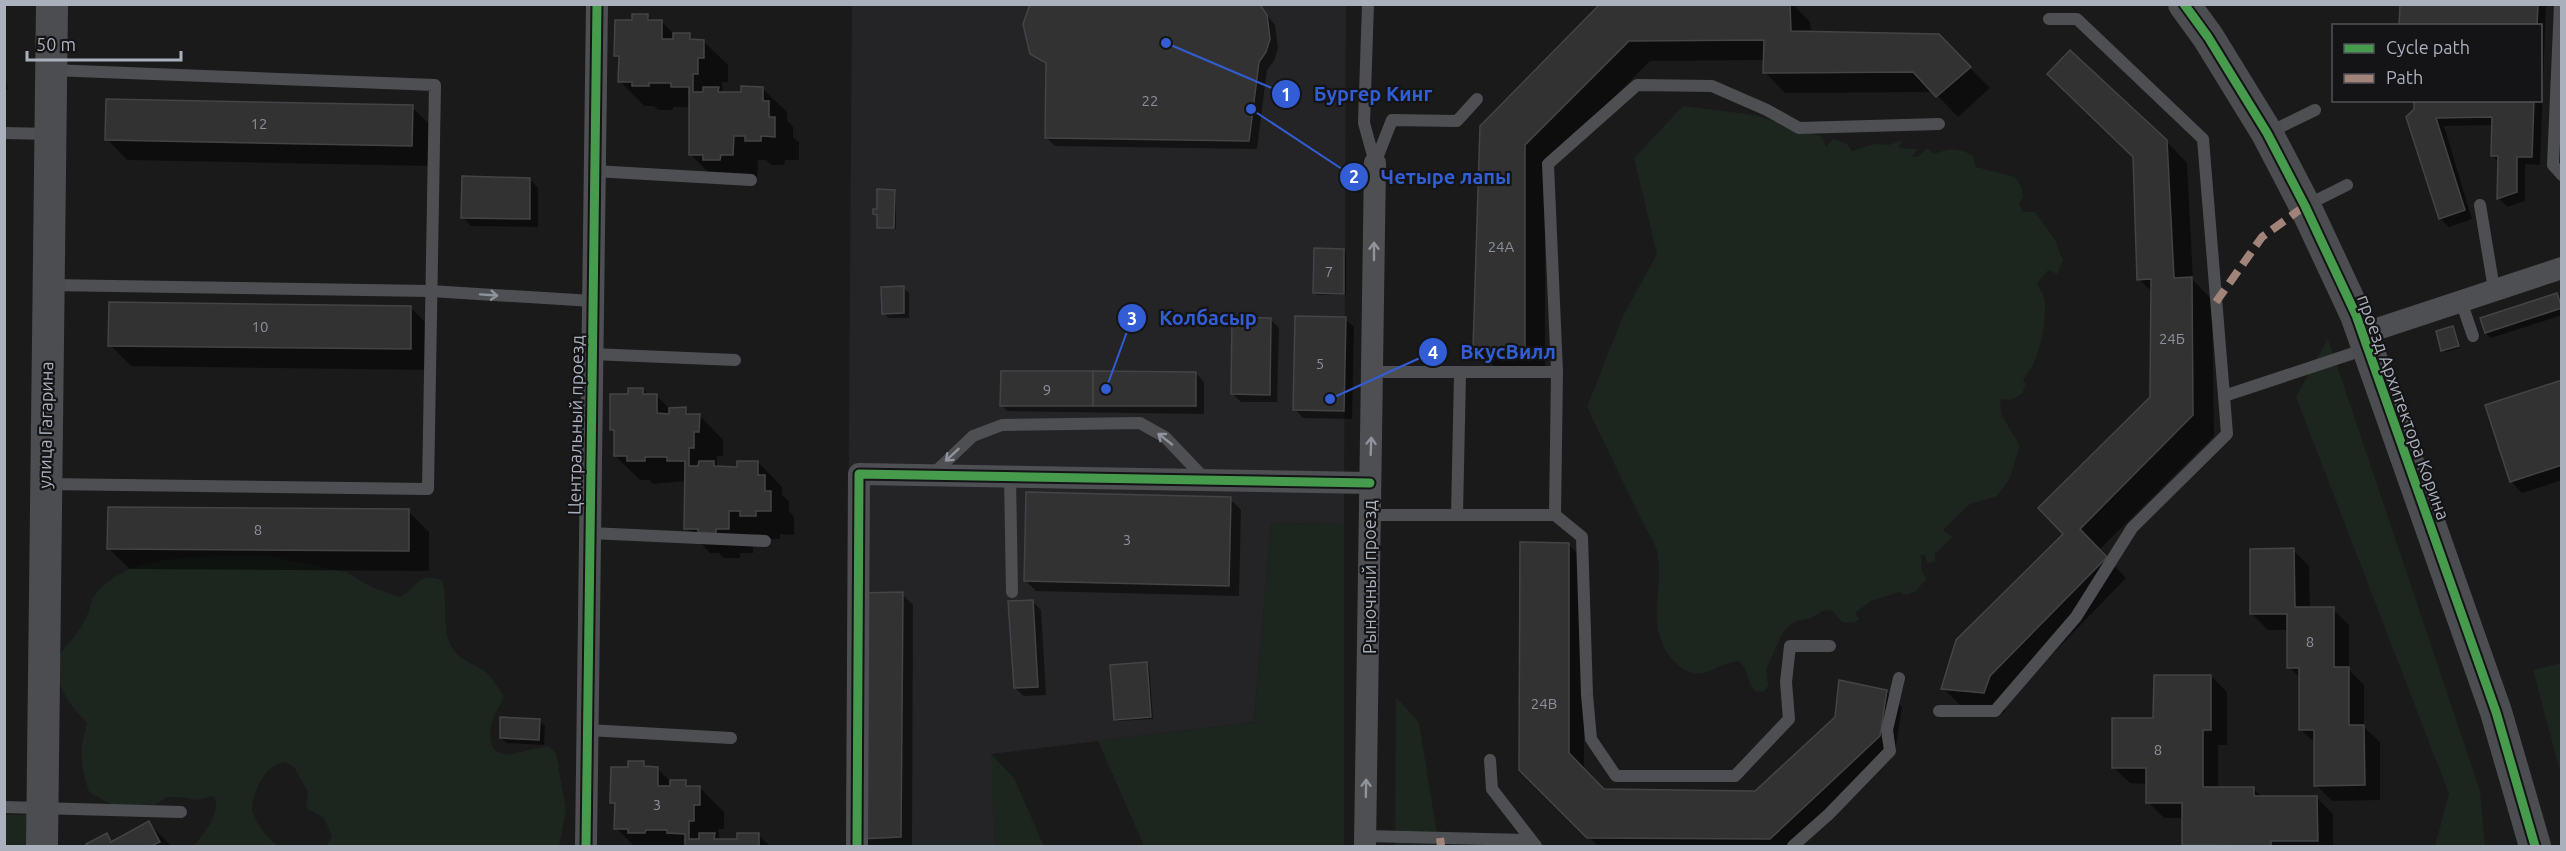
<svg xmlns="http://www.w3.org/2000/svg" width="2566" height="851" font-family="Ubuntu,sans-serif">
<rect width="100%" height="100%" fill="#1a1a1b"/>
<!-- built -->
<polygon fill="#242427" points="852,5 1346,5 1344,524 1271,523 1254,722 992,754 995,846 846,846"/>
<!-- green -->
<g fill="#1d251f">
<path d="M1683 106 1754 115 1822 137 1826 147 1833 139 1846 143 1852 151 1874 144 1889 145 1902 140 1899 148 1917 149 1912 157H1917L1927 149 1935 154C1950 147 1957 148 1972 155L1976 167 2015 177 2022 188 2023 197 2019 203 2023 212H2035L2055 240 2063 261 2057 274 2048 270 2037 284C2040 290 2044 294 2045 301 2046 325 2040 362 2023 379L2026 384 2022 394 2010 400 2000 399 2001 414 2020 446 2009 480 1997 496 1970 504 1943 530 1952 537 1935 554V562L1927 563 1925 555H1921L1922 572 1927 578 1916 591 1907 595 1899 592 1871 601 1855 613 1859 619 1854 623 1842 622 1832 610C1816 611 1822 613 1811 618 1807 620 1802 619 1797 621 1781 628 1780 639 1773 654 1767 666 1764 671 1769 685L1763 692 1755 691C1746 682 1749 667 1738 661 1717 662 1703 686 1678 665 1644 636 1663 593 1658 556 1657 544 1646 530 1641 519 1623 482 1605 444 1587 407L1623 316 1657 254 1634 158Z"/>
<polygon points="2328,339 2480,791 2485,846 2435,846 2449,794 2296,397"/>
<polygon points="1271,523 1344,524 1344,846 1144,846 1098,741 1254,722"/>
<path d="M267 556 346 572 371 587 400 597C419 587 415 573 442 580 449 602 440 629 453 649 461 662 477 664 488 674 494 680 499 690 504 697 494 717 485 728 494 750L507 755 548 746 556 753 566 810 559 846H327L332 837 324 818 306 808 308 792 294 767 284 762C280 764 274 765 271 768 262 775 252 797 252 807 253 821 268 840 279 846H194C204 833 222 813 214 796L196 800 181 797H167L155 805 114 806 89 792C80 762 79 754 87 723 73 707 50 682 58 659 60 650 72 642 77 633 81 627 85 620 88 613 91 608 90 601 94 596 128 549 216 558 267 556Z"/>
<polygon points="2561,663 2562,663 2561,775 2533,670"/>
<polygon points="1396,697 1419,723 1439,846 1395,846"/>
<polygon points="991,754 1014,778 1044,846 995,846"/>
<polygon points="5,815 29,815 28,846 5,846"/>
</g>
<!-- shadow -->
<g fill="#0007">
<polygon points="1037,4 1258,4 1275,25 1278,48 1274,61 1267,70 1257,149 1055,146 1046,137 1047,66 1032,53"/>
<polygon points="1603,4 1793,4 1810,22 1811,33 1938,36 1990,88 1958,117 1934,92 1785,93 1765,72 1765,60 1650,61 1545,166 1545,367 1496,368 1475,347 1482,127"/>
<polygon points="2420,4 2546,4 2540,165 2525,164 2525,201 2507,207 2499,198 2499,162 2492,155 2493,125 2444,126 2472,219 2449,227 2440,218 2416,110 2416,100 2540,100 2540,26 2401,26"/>
<polygon points="647,15 653,21 661,21 675,35 689,35 695,41 703,41 728,65 728,82 722,82 723,94 742,94 762,88 787,112 787,120 793,127 793,137 799,142 799,160 785,160 784,165 771,165 766,160 758,160 757,179 715,179 690,154 691,107 673,107 673,110 658,110 654,106 644,106 620,81 620,60 616,55 634,22"/>
<polygon points="4,73 8,89 4,90"/>
<polygon points="412,107 433,128 432,166 127,160 107,139"/>
<polygon points="2166,141 2187,163 2193,280 2212,300 2214,436 2099,550 2126,578 2011,697 2004,713 1964,709 1943,688 2065,534 2152,397 2152,292 2139,279"/>
<polygon points="530,179 538,188 538,227 471,226 463,217"/>
<polygon points="894,191 896,193 896,229 881,229 875,214"/>
<polygon points="1344,250 1346,253 1346,295 1317,295 1315,293"/>
<polygon points="903,288 909,293 909,318 889,318 883,313"/>
<polygon points="2556,294 2562,300 2562,315 2491,338 2486,333"/>
<polygon points="411,308 431,328 431,370 131,366 110,345"/>
<polygon points="1345,319 1354,327 1352,419 1303,418 1295,409"/>
<polygon points="1271,320 1279,328 1277,402 1241,402 1232,393"/>
<polygon points="2452,327 2460,348 2445,352 2443,350"/>
<polygon points="1196,373 1204,382 1204,414 1007,411 1002,405"/>
<polygon points="2562,381 2562,480 2522,493 2511,481"/>
<polygon points="643,390 649,396 657,396 670,409 685,409 691,415 699,415 723,440 723,456 717,456 717,466 738,468 758,462 782,487 782,495 789,501 789,511 794,517 794,535 780,534 780,539 766,539 761,534 753,534 753,553 740,553 740,558 724,558 719,553 710,553 686,528 686,481 653,484 649,480 640,480 615,456 615,433 611,429 629,396"/>
<polygon points="1230,499 1241,510 1239,596 1036,591 1025,580"/>
<polygon points="408,511 429,532 429,571 130,569 109,549"/>
<polygon points="1568,544 1584,560 1584,771 1604,790 1756,793 1886,691 1902,707 1895,752 1795,846 1598,846 1521,769"/>
<polygon points="2293,550 2309,566 2310,609 2333,609 2349,625 2349,670 2364,685 2364,727 2380,742 2380,800 2332,801 2316,785 2316,744 2301,730 2301,679 2289,667 2288,630 2268,630 2252,614"/>
<polygon points="902,594 913,605 912,846 868,846 860,838"/>
<polygon points="1032,601 1041,610 1046,695 1024,696 1015,688"/>
<polygon points="1146,663 1149,666 1153,719 1118,721 1115,719"/>
<polygon points="2211,676 2227,692 2227,745 2218,745 2218,789 2254,789 2263,798 2317,798 2333,814 2333,846 2186,846 2184,844 2184,818 2164,818 2148,802 2148,784 2130,783 2114,768 2155,719"/>
<polygon points="539,720 545,726 544,745 507,743 501,738"/>
<polygon points="643,762 649,768 657,768 671,782 685,782 692,788 700,788 724,812 724,829 718,829 720,841 739,841 758,835 770,846 634,846 616,828 616,806 612,802 630,768"/>
<polygon points="149,823 171,846 88,845 106,835 113,842"/>
</g>
<!-- building -->
<g fill="#323233" stroke="#434447" stroke-width="1.5">
<polygon points="1033,4 1260,5 1267,15 1270,39 1266,52 1259,62 1249,141 1045,138 1046,63 1030,54 1023,24 1029,7"/>
<polygon points="1600,4 1790,4 1791,31 1939,34 1971,67 1936,97 1913,72 1763,73 1764,40 1629,41 1525,145 1525,347 1473,348 1480,126"/>
<polygon points="2418,4 2538,4 2537,26 2399,26 2400,5"/>
<polygon points="632,14 648,14 648,20 662,20 662,39 673,39 673,33 690,33 690,39 704,40 704,58 698,58 698,74 693,74 693,92 703,92 703,87 719,87 718,92 741,92 741,86 763,87 763,101 769,101 769,117 775,117 775,137 761,136 761,141 745,141 745,136 734,136 733,155 721,155 720,160 703,160 703,155 689,155 689,87 671,87 671,83 649,83 649,86 632,86 632,82 618,82 619,56 614,56 615,20 632,20"/>
<polygon points="2070,50 2167,140 2174,278 2192,277 2193,415 2080,529 2107,557 1990,676 1984,693 1941,689 1956,640 2063,534 2038,508 2150,397 2151,279 2137,280 2133,157 2047,74"/>
<polygon points="106,99 413,105 412,146 105,140"/>
<polygon points="2414,100 2534,100 2532,157 2517,157 2517,192 2497,199 2498,156 2491,156 2492,117 2436,118 2465,210 2439,219 2406,117 2414,109"/>
<polygon points="462,176 530,178 530,219 461,218"/>
<polygon points="877,189 895,190 894,228 877,228 877,215 873,214 873,209 877,209"/>
<polygon points="1314,248 1344,249 1344,294 1313,293"/>
<polygon points="904,286 904,313 882,314 881,287"/>
<polygon points="2557,293 2562,308 2485,333 2480,318"/>
<polygon points="109,302 411,306 411,349 108,346"/>
<polygon points="1295,316 1346,317 1344,411 1293,410"/>
<polygon points="1232,317 1271,318 1270,395 1231,394"/>
<polygon points="2453,326 2459,346 2441,351 2436,331"/>
<polygon points="1001,371 1093,371 1093,406 1000,406"/>
<polygon points="1093,371 1196,372 1196,406 1093,406"/>
<polygon points="2562,380 2562,465 2510,482 2485,405"/>
<polygon points="628,388 643,388 643,394 657,394 657,413 669,414 669,408 686,407 686,414 700,414 699,432 694,432 694,448 689,448 689,466 698,466 699,461 714,461 714,466 737,467 737,461 758,461 758,475 765,475 765,491 771,491 771,511 756,511 756,516 740,516 740,511 729,511 729,529 716,529 716,534 698,534 698,529 684,529 685,461 667,461 667,457 645,457 645,461 627,461 627,456 614,456 614,430 610,430 610,394 628,394"/>
<polygon points="1026,492 1231,497 1229,586 1024,581"/>
<polygon points="108,507 409,509 409,551 107,549"/>
<polygon points="1520,542 1569,543 1569,753 1604,789 1755,791 1835,717 1839,680 1887,690 1880,736 1770,839 1587,838 1519,770"/>
<polygon points="2294,548 2295,607 2334,607 2334,667 2349,667 2349,725 2364,725 2365,785 2314,786 2314,730 2299,730 2299,668 2287,668 2287,614 2250,614 2250,549"/>
<polygon points="903,592 901,837 859,839 858,593"/>
<polygon points="1033,600 1038,687 1014,688 1008,601"/>
<polygon points="1147,662 1151,717 1114,720 1110,665"/>
<polygon points="2154,675 2211,675 2211,730 2203,730 2203,787 2254,787 2254,796 2317,796 2318,841 2271,841 2271,846 2182,845 2182,803 2146,803 2146,768 2112,768 2112,718 2153,718"/>
<polygon points="500,717 540,719 539,740 500,738"/>
<polygon points="628,761 644,761 644,766 658,767 658,786 670,786 670,780 686,780 686,786 700,786 700,805 694,805 694,821 689,821 689,839 699,839 699,833 715,833 714,839 737,839 737,833 759,833 759,846 685,846 685,834 667,833 667,830 646,830 645,833 628,833 628,829 614,829 615,803 610,803 611,767 628,767"/>
<polygon points="149,821 160,842 151,846 87,846 86,844 107,833 111,842"/>
</g>
<g fill="none" stroke-linecap="round" stroke-linejoin="round">
<!-- lane -->
<g stroke="#4e4f53" stroke-width="12">
<polyline points="1368,4 1364,123 1375,163"/>
<polyline points="2560,4 2553,165 2562,175"/>
<polyline points="2049,19 2077,19 2203,139 2224,396"/>
<polyline points="4,133 50,134"/>
<polyline points="2268,133 2315,110"/>
<polyline points="1375,163 1392,120 1457,121 1477,99"/>
<polyline points="594,171 751,180"/>
<polyline points="2480,205 2494,289"/>
<polyline points="2305,206 2347,185"/>
<polyline points="49,285 430,291 593,301"/>
<polyline points="2461,301 2473,336"/>
<polyline points="592,354 735,360"/>
<polyline points="1373,372 1557,372"/>
<polyline points="932,475 973,436 1002,425 1140,423 1165,437 1205,479"/>
<polyline points="1010,476 1012,592"/>
<polyline points="46,484 428,489 435,85 51,70"/>
<polyline points="1457,514 1460,374"/>
<polyline points="1372,515 1555,515"/>
<polyline points="590,533 765,541"/>
<polyline points="1830,646 1790,646 1786,682 1789,719 1735,776 1616,776 1591,739 1587,695 1582,537 1555,515 1557,372 1548,164 1637,85 1712,86 1767,110 1799,128 1939,124"/>
<polyline points="1939,711 1995,711 2076,617 2132,528 2227,434 2224,396 2366,349"/>
<polyline points="588,730 731,738"/>
<polyline points="1490,760 1492,789 1536,846"/>
<polyline points="4,807 181,812"/>
<polyline points="1365,836 1530,840"/>
<polyline points="1793,846 1829,814 1890,751 1887,730 1899,678"/>
</g>
<!-- street -->
<g stroke="#4e4f53" stroke-width="22">
<polyline points="2362,334 2562,268"/>
<polyline points="586,846 597,4"/>
<polyline points="857,846 859,474 1370,483"/>
<polyline points="1365,846 1375,163"/>
</g>
<!-- secondary -->
<g stroke="#4c4d51" stroke-width="32">
<polyline points="2184,4 2208,37 2267,133 2305,206 2356,315 2496,712 2535,846"/>
<polyline points="42,846 52,4"/>
</g>
<!-- quiet -->
<g stroke="#a18479" stroke-width="8" stroke-dasharray="15 8" stroke-linecap="butt">
<polyline points="2216,302 2262,237 2305,206"/>
<polyline points="1440,838 1441,846"/>
</g>
<defs>
<g id="cycleway">
<polyline points="2184,4 2208,37 2267,133 2305,206 2356,315 2496,712 2535,846"/>
<polyline points="586,846 597,4"/>
<polyline points="857,846 859,474 1370,483"/>
</g>
</defs>
<!-- cycleway casing -->
<use href="#cycleway" stroke="#141417" stroke-width="13"/>
<!-- cycleway -->
<use href="#cycleway" stroke="#469c4c" stroke-width="9"/>
</g>
<!-- one-way arrows -->
<defs><path id="oneway-shaft" d="M-6 0H5M1.5-3L5.5 0L1.5 3" fill="none" stroke-width="1.6" stroke-linecap="round" stroke-linejoin="round" transform="scale(1.5)"/></defs>
<g stroke="#8e939c">
<use href="#oneway-shaft" transform="translate(1374 251) rotate(-90)"/>
<use href="#oneway-shaft" transform="translate(489 295) rotate(4)"/>
<use href="#oneway-shaft" transform="translate(1165 439) rotate(-142)"/>
<use href="#oneway-shaft" transform="translate(1371 446) rotate(-88)"/>
<use href="#oneway-shaft" transform="translate(952 455) rotate(137)"/>
<use href="#oneway-shaft" transform="translate(1366 788) rotate(-89)"/>
</g>
<g text-anchor="middle" dominant-baseline="central" stroke-width="4.5" stroke-linejoin="round" paint-order="stroke">
<!-- number labels -->
<g font-size="15" fill="#8c909a">
<text x="1150" y="100">22</text>
<text x="259" y="123">12</text>
<text x="1501" y="246">24А</text>
<text x="1329" y="271">7</text>
<text x="260" y="326">10</text>
<text x="2172" y="338">24Б</text>
<text x="1320" y="363">5</text>
<text x="1047" y="389">9</text>
<text x="258" y="529">8</text>
<text x="1127" y="539">3</text>
<text x="2310" y="641">8</text>
<text x="1544" y="703">24В</text>
<text x="2158" y="749">8</text>
<text x="657" y="804">3</text>
</g>
<!-- street labels -->
<g font-size="18" fill="#aab0bc" stroke="#141417">
<text transform="translate(2404 407) rotate(70)">проезд Архитектора Корина</text>
<text transform="translate(45 425) rotate(-89)">улица Гагарина</text>
<text transform="translate(575 425) rotate(-89)">Центральный проезд</text>
<text transform="translate(1369 577) rotate(-90)">Рыночный проезд</text>
</g>
</g>
<!-- callouts -->
<path fill="none" stroke="#325dd4" stroke-width="2" d="M1166 43L1286 94M1251 109L1354 177M1106 389L1132 318M1330 399L1433 352"/>
<g fill="#325dd4" stroke="#141417" stroke-width="2">
<circle cx="1166" cy="43" r="6"/>
<circle cx="1251" cy="109" r="6"/>
<circle cx="1106" cy="389" r="6"/>
<circle cx="1330" cy="399" r="6"/>
<circle cx="1286" cy="94" r="15"/>
<circle cx="1354" cy="177" r="15"/>
<circle cx="1132" cy="318" r="15"/>
<circle cx="1433" cy="352" r="15"/>
</g>
<g font-size="18" text-anchor="middle" font-weight="bold" fill="#fff">
<text x="1286" y="101">1</text>
<text x="1354" y="183">2</text>
<text x="1132" y="325">3</text>
<text x="1433" y="359">4</text>
</g>
<g font-size="20" text-anchor="middle" font-weight="bold" fill="#325dd4" stroke="#141417" stroke-width="4.5" stroke-linejoin="round" paint-order="stroke">
<text x="1373" y="101">Бургер Кинг</text>
<text x="1446" y="184">Четыре лапы</text>
<text x="1208" y="325">Колбасыр</text>
<text x="1508" y="359">ВкусВилл</text>
</g>
<!-- border -->
<rect width="2566" height="851" fill="none" stroke="#aab0bc" stroke-width="12"/>
<!-- legend -->
<rect x="2332" y="24" width="210" height="78" fill="#141417" stroke="#505259" stroke-width="1.5"/>
<rect x="2344" y="44" width="30" height="9" fill="#469c4c" stroke="#505259" stroke-width="1.5"/>
<text x="2386" y="54" font-size="18" fill="#aab0bc">Cycle path</text>
<rect x="2344" y="74" width="30" height="9" fill="#a18479" stroke="#505259" stroke-width="1.5"/>
<text x="2386" y="84" font-size="18" fill="#aab0bc">Path</text>
<!-- scale -->
<path d="M27 51v9h154v-9" fill="none" stroke="#aab0bc" stroke-width="3"/>
<text x="36" y="51" font-size="18" fill="#aab0bc" stroke="#141417" stroke-width="4.5" paint-order="stroke">50 m</text>
</svg>
